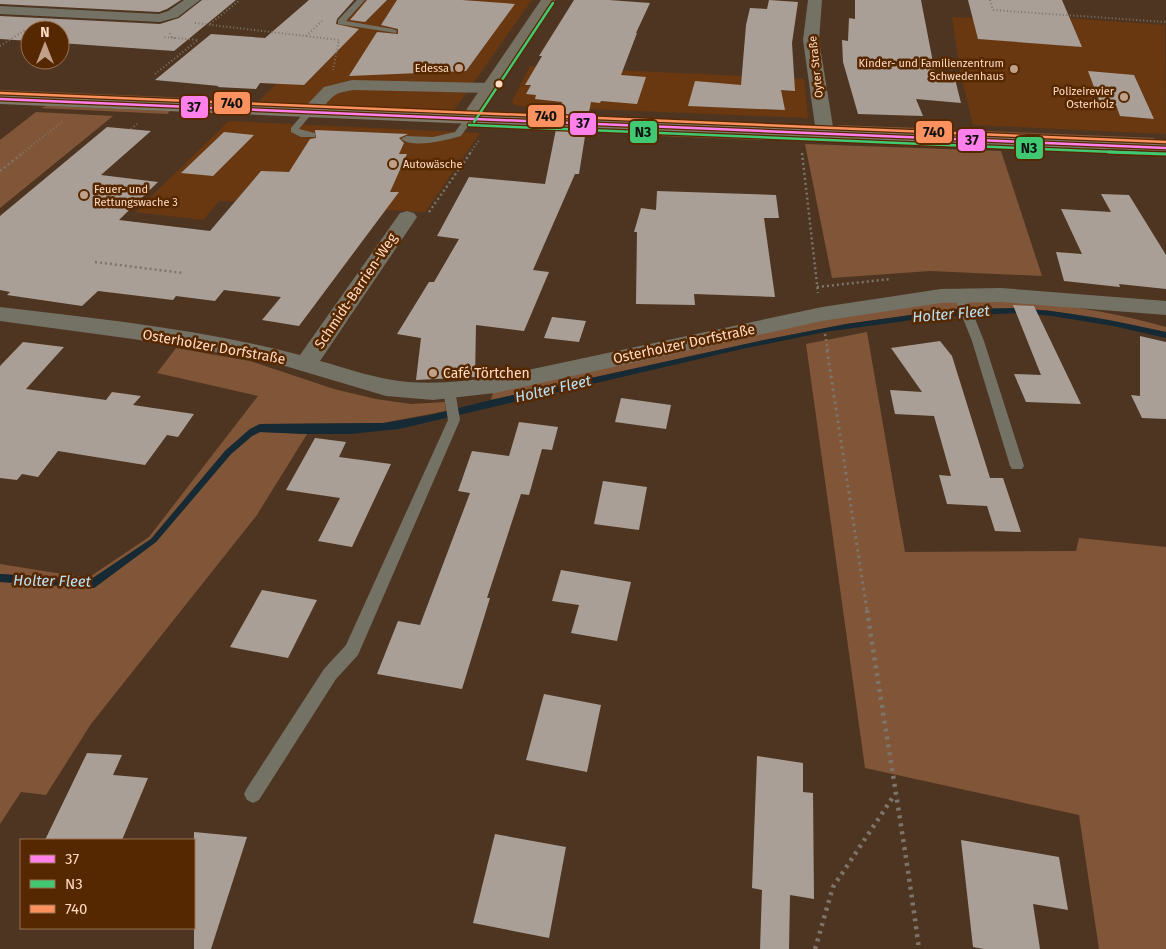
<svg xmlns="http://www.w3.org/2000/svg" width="1166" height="949" font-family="'Fira Sans',sans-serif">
<rect width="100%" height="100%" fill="#4e3521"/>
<!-- built -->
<g fill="#693811">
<polygon points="361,0 532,0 454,110 257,103"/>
<polygon points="993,13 1165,25 1166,134 973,125 961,76 952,17 994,19"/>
<polygon points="530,66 804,79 808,118 518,106 513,104 512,101"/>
<polygon points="229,121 480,133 425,212 219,201 203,220 135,212"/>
</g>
<!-- green -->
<g fill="#815537">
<polygon points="0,90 193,98 187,101 0,93"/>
<polygon points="47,106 169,111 168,114 40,108"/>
<polygon points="36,112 113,116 0,208 0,140"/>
<polygon points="836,125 947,129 945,132 856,129 844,128"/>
<polygon points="963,130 1155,138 1149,141 970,134"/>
<polygon points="662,134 782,138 761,140 662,136"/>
<polygon points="805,144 1001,151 1042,276 930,271 832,278"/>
<path d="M940 302C973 302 1005 300 1037 303 1081 307 1124 315 1166 327V332L1095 318 1045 310 954 309 846 324 764 340 491 400 493 392 806 323Z"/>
<polygon points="867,332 905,552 1076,551 1079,538 1166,547 1166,949 1099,949 1079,815 865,768 806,344"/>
<polygon points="176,348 250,361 334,389 376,399 411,404 445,402 446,411 383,423 260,424 250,429 225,451 151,539 90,580 0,574 0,564 88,578 149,537 258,396 157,373"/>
<polygon points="260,432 307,434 257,515 91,724 46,795 21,792 0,824 0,582 94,588 156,542 231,454 252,436"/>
</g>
<!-- water -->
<path fill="#152a34" d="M1015 308C1066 311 1116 321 1166 332V338L1113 326 1052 316 1019 313 934 317 825 332 742 349 399 429 350 434H306L260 432 252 436 231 454 156 542 94 588 0 582V574L90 580 151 539 225 451 250 429 260 424 384 423 430 415 491 400 764 340 846 324 954 309Z"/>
<!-- building -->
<g fill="#aa9f96">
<polygon points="0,0 181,0 167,9 159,12 0,4"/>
<polygon points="202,0 236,0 174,51 60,43 60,30 30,30 30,41 0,39 0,16 160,24 179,18"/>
<polygon points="309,0 354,0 337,19 336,24 359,29 304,85 260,83 256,89 217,87 219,86 155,80 211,34 265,38"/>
<polygon points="367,0 387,0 365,22 350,20"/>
<polygon points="397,0 462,0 515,4 466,71 349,76 377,32 398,34 398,29 381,25"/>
<polygon points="574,0 609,0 650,3 636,33 637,33 621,75 646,77 637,104 601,101 600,103 591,102 588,117 559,116 562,102 535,99 536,95 526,94 531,85 525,85 542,56 539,56"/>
<polygon points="769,0 798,2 792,43 795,91 781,90 785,110 688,106 695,81 741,85 746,25 750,8 767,9"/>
<polygon points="855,0 921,0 936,78 955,79 961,103 916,99 923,116 858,114 843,62 842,40 848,41 849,18 855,19"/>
<polygon points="968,0 1062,0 1082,47 978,39"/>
<polygon points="1088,71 1134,75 1154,119 1120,116 1116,105 1100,103"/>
<polygon points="107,127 151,131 101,175 158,182 119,220 210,231 261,171 289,172 310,139 316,138 315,130 408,134 399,138 404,143 399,154 407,154 390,192 399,192 299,326 262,320 281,297 224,290 215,301 176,296 173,300 98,291 82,306 7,295 10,292 0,290 0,216"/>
<polygon points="556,129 586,130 579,174 575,174 533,270 549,272 524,331 476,325 475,377 416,380 421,338 397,334 429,282 434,282 459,239 437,236 469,177 545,184"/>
<polygon points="224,132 254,135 213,176 181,173"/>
<polygon points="657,191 776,195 779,218 764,218 775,297 694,294 695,305 636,304 637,232 634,232 641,208 656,210"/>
<polygon points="1101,194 1129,195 1166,255 1166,289 1119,284 1120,287 1064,281 1056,252 1082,254 1061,209 1111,212"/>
<polygon points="1013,305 1034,306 1081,404 1026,402 1014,374 1041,375"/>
<polygon points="552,317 586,321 579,342 544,338"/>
<polygon points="1140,336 1166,342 1166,419 1142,418 1131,395 1140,396"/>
<polygon points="940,341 952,356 990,478 1003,478 1021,532 995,531 987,506 947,504 939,475 951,476 934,416 895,414 890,390 922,392 891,348"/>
<polygon points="23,342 64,347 26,389 106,400 112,392 141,396 133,405 194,414 178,437 167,435 145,465 58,451 38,477 22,474 17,480 0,478 0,366"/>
<polygon points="621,398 671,405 666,429 615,422"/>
<polygon points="519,422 558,427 552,450 542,449 529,495 521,494 487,598 490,598 462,689 377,674 398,621 420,625 470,493 458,491 472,451 509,456"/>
<polygon points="315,438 346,442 339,457 391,464 352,547 318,541 340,498 286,490"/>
<polygon points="603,481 647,487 639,530 594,524"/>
<polygon points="561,570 631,582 617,641 571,633 579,605 552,601"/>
<polygon points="262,590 317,600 288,658 230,647"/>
<polygon points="544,694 601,705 587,772 526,760"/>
<polygon points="87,753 122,755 113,775 148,778 122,840 45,840"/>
<polygon points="757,756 803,763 803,792 813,793 814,899 790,895 789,949 760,949 762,890 752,888"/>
<polygon points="194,832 247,837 211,949 194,949"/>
<polygon points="495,834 566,847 549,938 473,923"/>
<polygon points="961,840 1059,857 1068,910 1033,904 1040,949 984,949 973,947"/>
</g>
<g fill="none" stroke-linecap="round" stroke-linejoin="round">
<!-- path-far3 -->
<g stroke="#7d7569" stroke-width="2" stroke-dasharray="1 2.5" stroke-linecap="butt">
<polyline points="990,0 993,10 1166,22"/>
<polyline points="195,23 339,40 333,70"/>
<polyline points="210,24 240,0"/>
<polyline points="170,33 172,38 177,38"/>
<polyline points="306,36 323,20"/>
<polyline points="0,46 25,30"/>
<polyline points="155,74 198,40 163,37"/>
<polyline points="131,129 137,124"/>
<polyline points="23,153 63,121"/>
<polyline points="470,153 480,139"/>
</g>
<!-- path-far2 -->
<g stroke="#7d7569" stroke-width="2.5" stroke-dasharray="2 3" stroke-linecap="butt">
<polyline points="802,153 818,293"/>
<polyline points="0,171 24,152"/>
<polyline points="429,212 471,152"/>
<polyline points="95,262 183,273"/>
<polyline points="817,287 891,279"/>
<polyline points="825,334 828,352"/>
</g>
<!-- path-far1 -->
<polyline stroke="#7d7569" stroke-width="3" stroke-dasharray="2.5 4" stroke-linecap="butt" points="827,350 867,611"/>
<!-- path -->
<g stroke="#7d7569" stroke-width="4.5" stroke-dasharray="3 5" stroke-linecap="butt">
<path d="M867 610C884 723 904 836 919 949"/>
<polyline points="815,949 833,887 895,794"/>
</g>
<!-- lane -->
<g fill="#747165" fill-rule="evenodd">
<polygon points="357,0 365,0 346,21 393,29 397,31 396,33 338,24 338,20"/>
<polygon points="310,108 314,111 299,129 315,133 315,137 301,137 291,132 291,128 307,109"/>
<path d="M469 116 473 119 461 136C447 140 414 149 401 139L406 136 433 137 455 132 466 117Z"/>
<polygon points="960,293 966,296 984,341 1024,466 1022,469 1012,469 1010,466 972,341 954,296"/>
<polygon points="449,386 455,390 460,420 358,655 336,679 259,800 253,803 247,800 244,794 247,788 324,669 346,645 448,420 443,390"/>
</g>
<!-- street -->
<g fill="#747165" fill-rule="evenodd">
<polygon points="184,0 200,0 178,17 160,22 0,14 0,6 159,14 168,11"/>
<polygon points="808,0 822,0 819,40 834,133 831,137 825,138 819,137 816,133 803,40"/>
<path d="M352 80 489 83 495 84 497 88 495 92 489 93 353 90C348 91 341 92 337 94 324 101 321 119 304 115L301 111 324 87Z"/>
<path d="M407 211 414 213 417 217 320 361C342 367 365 375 387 379 423 386 459 382 495 377L822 307 941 289 1001 288 1166 301V315L1001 302 941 303 822 321 495 393 433 400 386 396 285 366 232 355 133 339 0 321V307C100 319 202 329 300 355L400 213Z"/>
</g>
<!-- secondary -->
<polygon fill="#777162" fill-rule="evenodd" points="541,0 555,0 475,123 469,124 463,123 460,119"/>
<!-- primary -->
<polygon fill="#7e7968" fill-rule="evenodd" points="0,94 1166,143 1166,153 0,104"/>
<defs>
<polyline id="bus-1" points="0,99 1166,148"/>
<g id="bus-2-far1">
<polyline points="474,122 553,3"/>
<polyline points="469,125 1138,153"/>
</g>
<polyline id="bus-2" points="1108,152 1166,154"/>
<polyline id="bus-3" points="0,93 1166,142"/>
</defs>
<!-- bus-1 casing -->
<use href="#bus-1" stroke="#562801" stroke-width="5"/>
<!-- bus-2-far1 casing -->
<use href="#bus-2-far1" stroke="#562801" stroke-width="5"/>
<!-- bus-2 casing -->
<use href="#bus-2" stroke="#562801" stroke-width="6"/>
<!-- bus-3 casing -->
<use href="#bus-3" stroke="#562801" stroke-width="5"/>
<!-- bus-1 -->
<use href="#bus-1" stroke="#ff80ea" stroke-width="2.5"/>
<!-- bus-2-far1 -->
<use href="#bus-2-far1" stroke="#40c872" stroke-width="2.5"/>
<!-- bus-2 -->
<use href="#bus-2" stroke="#40c872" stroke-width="3"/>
<!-- bus-3 -->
<use href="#bus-3" stroke="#fa915f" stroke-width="2.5"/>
</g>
<!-- markers -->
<g fill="#c1a08a" stroke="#562801" stroke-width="2">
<circle cx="459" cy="68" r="5"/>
<circle cx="1014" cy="69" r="5"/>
<circle cx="1124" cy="97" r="5"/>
<circle cx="393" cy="164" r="5"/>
<circle cx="84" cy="195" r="5"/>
<circle cx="433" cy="373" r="5"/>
</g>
<circle fill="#ffdac3" stroke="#562801" stroke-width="2" cx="499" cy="84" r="4.5"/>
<g text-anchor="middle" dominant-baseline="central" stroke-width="5" stroke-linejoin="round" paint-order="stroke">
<!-- far-poi labels -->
<g font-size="11" fill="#ffdac3" stroke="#562801" text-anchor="end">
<text x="1004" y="63">Kinder- und Familienzentrum<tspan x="1004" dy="13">Schwedenhaus</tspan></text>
<text x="449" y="68">Edessa</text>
<text x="1114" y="91">Polizeirevier<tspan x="1114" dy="13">Osterholz</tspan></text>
<text x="403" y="164" text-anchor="start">Autowäsche</text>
<text x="94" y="189" text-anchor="start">Feuer- und<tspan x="94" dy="13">Rettungswache 3</tspan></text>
</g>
<!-- far-street labels -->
<g font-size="11" fill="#ffdac3" stroke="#562801">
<text transform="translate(816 67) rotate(-96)">Oyter Straße</text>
</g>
<!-- street labels -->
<g font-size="14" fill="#ffdac3" stroke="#562801">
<text transform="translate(356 291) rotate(-56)">Schmidt-Barrien-Weg</text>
<text transform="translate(684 344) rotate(-12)">Osterholzer Dorfstraße</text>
<text transform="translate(214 347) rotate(10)">Osterholzer Dorfstraße</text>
</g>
<!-- poi labels -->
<g font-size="14" fill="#ffdac3" stroke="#562801" text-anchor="start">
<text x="443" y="373">Café Törtchen</text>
</g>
<!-- water labels -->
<g font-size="15" font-style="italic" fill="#b9e1f8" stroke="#562801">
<text transform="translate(951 314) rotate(-5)">Holter Fleet</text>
<text transform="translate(553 389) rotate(-13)">Holter Fleet</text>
<text transform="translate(52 581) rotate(1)">Holter Fleet</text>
</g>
</g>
<g stroke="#562801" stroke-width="2">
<rect x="213" y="91" width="38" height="24" rx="5" fill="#fa915f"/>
<rect x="180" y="95" width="29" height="24" rx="5" fill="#ff80ea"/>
<rect x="527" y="104" width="38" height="24" rx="5" fill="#fa915f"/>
<rect x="569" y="112" width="28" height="24" rx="5" fill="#ff80ea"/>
<rect x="629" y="120" width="29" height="24" rx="5" fill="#40c872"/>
<rect x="915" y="120" width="38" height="24" rx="5" fill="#fa915f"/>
<rect x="957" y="128" width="29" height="24" rx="5" fill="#ff80ea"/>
<rect x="1015" y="136" width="29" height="24" rx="5" fill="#40c872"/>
</g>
<g font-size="14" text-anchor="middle" font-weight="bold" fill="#111">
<text x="232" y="108">740</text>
<text x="194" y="112">37</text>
<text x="546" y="121">740</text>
<text x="583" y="128">37</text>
<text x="643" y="137">N3</text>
<text x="934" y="137">740</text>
<text x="972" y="145">37</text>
<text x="1029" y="153">N3</text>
</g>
<!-- legend -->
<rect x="20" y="839" width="175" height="90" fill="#562801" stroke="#9a6f4f"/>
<rect x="30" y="855" width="25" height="8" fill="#ff80ea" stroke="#9a6f4f"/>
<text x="65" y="864" font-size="15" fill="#ffdac3">37</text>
<rect x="30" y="880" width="25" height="8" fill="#40c872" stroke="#9a6f4f"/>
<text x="65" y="889" font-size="15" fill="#ffdac3">N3</text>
<rect x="30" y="905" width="25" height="8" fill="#fa915f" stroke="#9a6f4f"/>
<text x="65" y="914" font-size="15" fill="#ffdac3">740</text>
<!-- north arrow -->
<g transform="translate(45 45)"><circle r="24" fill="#562801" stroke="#9a6f4f"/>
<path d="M0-4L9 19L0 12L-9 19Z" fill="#c1a08a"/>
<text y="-8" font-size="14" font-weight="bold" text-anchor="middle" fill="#ffdac3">N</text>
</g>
</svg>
